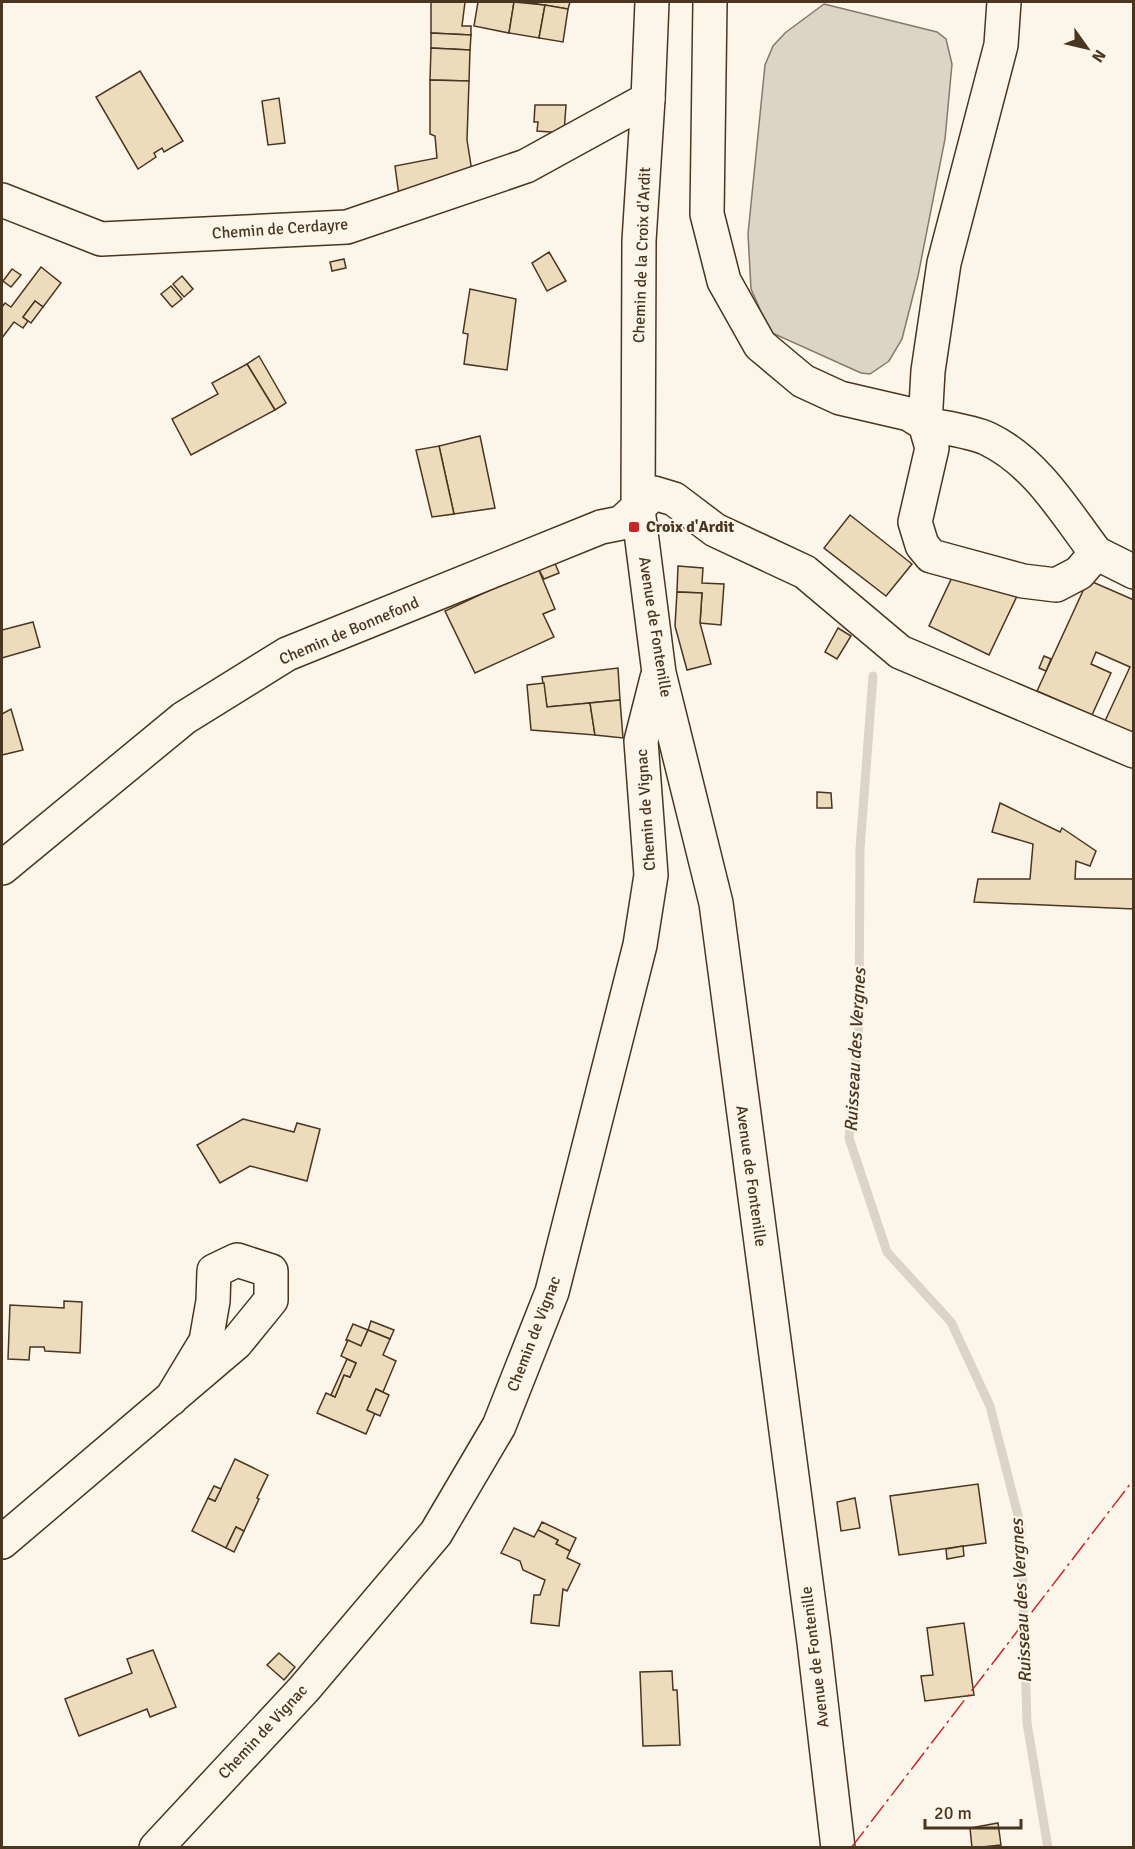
<svg xmlns="http://www.w3.org/2000/svg" width="1135" height="1849" font-family="Signika,sans-serif">
<rect width="100%" height="100%" fill="#fbf6e9"/>
<!-- water -->
<polygon fill="#dcd4c6" stroke="#887966" stroke-width="1.5" points="824,4 937,32 946,39 952,64 945,139 918,276 902,339 889,361 870,374 861,373 770,332 751,289 748,234 765,65 773,46 785,33"/>
<g fill="none" stroke-linecap="round" stroke-linejoin="round">
<!-- stream -->
<polyline stroke="#dcd4c6" stroke-width="9" points="873,676 860,849 859,1024 849,1138 887,1252 951,1322 990,1406 1021,1527 1027,1723 1048,1848"/>
</g>
<!-- building -->
<g fill="#ecdcbc" stroke="#4a3520" stroke-width="1.5">
<polygon points="431,2 465,2 462,26 471,26 471,35 431,33"/>
<polygon points="478,2 514,2 509,33 474,26"/>
<polygon points="514,2 545,5 539,38 509,33"/>
<polygon points="526,2 570,2 568,9"/>
<polygon points="545,5 568,9 563,42 539,38"/>
<polygon points="431,33 471,35 470,50 431,48"/>
<polygon points="431,48 470,50 469,81 430,80"/>
<polygon points="140,71 183,141 164,152 162,148 154,153 156,157 138,169 96,97"/>
<polygon points="430,80 469,81 467,140 473,178 400,203 395,166 437,158 435,136 430,134"/>
<polygon points="279,98 285,143 268,145 262,101"/>
<polygon points="535,105 566,105 564,133 537,131 538,122 534,122"/>
<polygon points="549,252 566,281 547,291 532,263"/>
<polygon points="344,259 346,268 332,271 330,262"/>
<polygon points="41,267 61,283 43,307 35,301 23,317 28,321 23,328 14,322 2,338 2,307 5,303 11,307"/>
<polygon points="12,269 21,275 11,287 3,281"/>
<polygon points="182,276 193,289 184,297 173,284"/>
<polygon points="171,286 182,299 172,307 161,294"/>
<polygon points="470,289 516,299 507,370 464,364 468,334 463,333"/>
<polygon points="35,301 43,307 31,323 23,317"/>
<polygon points="259,356 286,403 275,410 247,364"/>
<polygon points="247,364 275,410 191,455 172,419 218,394 212,383"/>
<polygon points="480,436 495,508 454,514 439,446"/>
<polygon points="439,446 454,514 432,517 416,450"/>
<polygon points="850,515 912,564 886,596 824,548"/>
<polygon points="554,561 559,573 544,579 538,568"/>
<polygon points="678,566 703,568 702,583 724,584 721,625 700,623 702,593 677,592"/>
<polygon points="957,567 1017,596 989,655 929,626"/>
<polygon points="538,568 555,609 543,614 554,637 475,673 445,611"/>
<polygon points="1088,580 1134,600 1134,733 1105,721 1130,667 1096,652 1091,664 1111,673 1092,715 1037,691"/>
<polygon points="677,592 702,593 700,623 711,664 687,670 675,626"/>
<polygon points="33,622 40,647 2,658 2,630"/>
<polygon points="838,628 851,636 837,659 825,652"/>
<polygon points="1044,656 1051,659 1046,671 1039,668"/>
<polygon points="618,668 620,700 547,707 542,677"/>
<polygon points="544,683 547,707 590,703 595,735 531,730 527,685"/>
<polygon points="620,700 623,738 595,735 590,703"/>
<polygon points="11,709 23,750 2,755 2,714"/>
<polygon points="817,792 831,793 832,808 817,808"/>
<polygon points="1000,803 1060,832 1062,828 1096,851 1090,866 1076,861 1075,879 1134,879 1134,909 974,902 978,879 1030,879 1033,844 992,832"/>
<polygon points="243,1119 294,1132 297,1123 320,1129 307,1181 250,1166 220,1183 197,1145"/>
<polygon points="64,1301 82,1302 80,1353 45,1351 44,1347 30,1347 29,1360 8,1359 10,1305 64,1308"/>
<polygon points="371,1321 394,1330 390,1339 368,1330"/>
<polygon points="353,1324 368,1330 361,1346 346,1340"/>
<polygon points="368,1330 390,1339 383,1355 396,1361 383,1392 376,1389 367,1410 375,1413 366,1434 317,1413 326,1393 335,1397 344,1375 350,1377 356,1363 341,1356 348,1340 361,1346"/>
<polygon points="347,1359 356,1363 350,1377 344,1375 335,1397 331,1395"/>
<polygon points="376,1389 389,1395 380,1416 367,1410"/>
<polygon points="235,1459 268,1475 257,1498 259,1499 244,1531 236,1527 226,1548 192,1531 208,1498 215,1501"/>
<polygon points="978,1484 986,1543 899,1555 890,1496"/>
<polygon points="214,1486 221,1489 215,1501 208,1498"/>
<polygon points="855,1498 860,1528 841,1531 837,1502"/>
<polygon points="542,1522 576,1538 570,1551 556,1544 558,1540 538,1530"/>
<polygon points="236,1527 244,1531 234,1552 226,1548"/>
<polygon points="514,1528 534,1537 538,1530 558,1540 556,1544 570,1551 567,1558 580,1564 567,1591 563,1589 559,1626 531,1623 534,1595 540,1595 545,1580 523,1570 520,1561 501,1553"/>
<polygon points="963,1546 964,1556 947,1559 946,1549"/>
<polygon points="964,1623 974,1695 925,1701 921,1676 933,1675 927,1628"/>
<polygon points="153,1650 176,1707 150,1717 147,1709 79,1736 65,1699 132,1673 127,1659"/>
<polygon points="279,1653 295,1667 284,1680 267,1665"/>
<polygon points="672,1671 673,1690 677,1690 680,1745 643,1746 640,1672"/>
<polygon points="998,1823 1001,1845 972,1848 970,1828"/>
</g>
<g fill="none" stroke-linecap="round" stroke-linejoin="round">
<defs>
<g id="minor">
<polyline points="652,2 648,99 639,241 638,509 659,673 716,903 814,1642 838,1848"/>
<polyline points="710,2 707,214 724,281 760,345 803,381 840,398 909,414 925,424 932,448 915,522 922,545 931,556 1023,581 1056,585 1079,573 1096,553 1134,572"/>
<path d="M1004 2 1001 45 944 263 928 371 925 424C944 428 971 431 988 439 1036 462 1065 512 1096 553"/>
<polyline points="2,200 101,239 347,227 526,166 648,99"/>
<polyline points="2,868 184,718 287,654 601,527 621,523 654,493 674,499 715,530 805,572 900,652 1134,751"/>
<polyline points="2,1542 236,1343 271,1300 271,1271 237,1260 214,1271 213,1301 206,1341 171,1399"/>
<polyline points="156,1848 304,1689 436,1533 499,1426 552,1292 640,945 651,875 641,741 657,678"/>
</g>
</defs>
<!-- minor casing -->
<use href="#minor" stroke="#4a3520" stroke-width="36"/>
<!-- minor -->
<use href="#minor" stroke="#fbf6e9" stroke-width="33"/>
<!-- power -->
<polyline stroke="#c62828" stroke-width="1.5" stroke-dasharray="21 4.5 3 4.5" stroke-linecap="butt" points="851,1848 1134,1479"/>
</g>
<!-- markers -->
<rect fill="#c62828" stroke="#fbf6e9" stroke-width="2" x="628" y="521" width="12" height="12" rx="3"/>
<g text-anchor="middle" dominant-baseline="central" stroke-width="4.5" stroke-linejoin="round" paint-order="stroke">
<!-- street labels -->
<g font-size="16" fill="#4a3520" stroke="#fbf6e9">
<text transform="translate(280 229) rotate(-4)">Chemin de Cerdayre</text>
<text transform="translate(642 255) rotate(-88)">Chemin de la Croix d'Ardit</text>
<text transform="translate(655 627) rotate(81)">Avenue de Fontenille</text>
<text transform="translate(349 631) rotate(-23)">Chemin de Bonnefond</text>
<text transform="translate(646 810) rotate(-94)">Chemin de Vignac</text>
<text transform="translate(751 1176) rotate(82)">Avenue de Fontenille</text>
<text transform="translate(534 1334) rotate(-69)">Chemin de Vignac</text>
<text transform="translate(815 1657) rotate(-97)">Avenue de Fontenille</text>
<text transform="translate(263 1732) rotate(-47)">Chemin de Vignac</text>
</g>
<!-- poi labels -->
<g font-size="16" font-weight="bold" fill="#4a3520" stroke="#fbf6e9" text-anchor="start">
<text x="646" y="527">Croix d'Ardit</text>
</g>
<!-- water labels -->
<g font-size="18" font-style="italic" fill="#4a3520" stroke="#fbf6e9">
<text transform="translate(855 1050) rotate(-87)">Ruisseau des Vergnes</text>
<text transform="translate(1021 1601) rotate(-93)">Ruisseau des Vergnes</text>
</g>
</g>
<!-- border -->
<rect width="1135" height="1849" fill="none" stroke="#4a3520" stroke-width="6"/>
<!-- north arrow -->
<g transform="translate(1087 48) rotate(124)" stroke="#fbf6e9" stroke-width="4.5" paint-order="stroke">
<path d="M0-4.5L10 22L0 15L-10 22Z" fill="#4a3520"/>
<text y="-9" font-size="16" font-weight="bold" text-anchor="middle" fill="#4a3520">N</text>
</g>
<!-- scale -->
<path d="M925 1819v9h96v-9" fill="none" stroke="#4a3520" stroke-width="3"/>
<text x="934" y="1819" font-size="18" fill="#4a3520" stroke="#fbf6e9" stroke-width="4.5" paint-order="stroke">20 m</text>
</svg>
